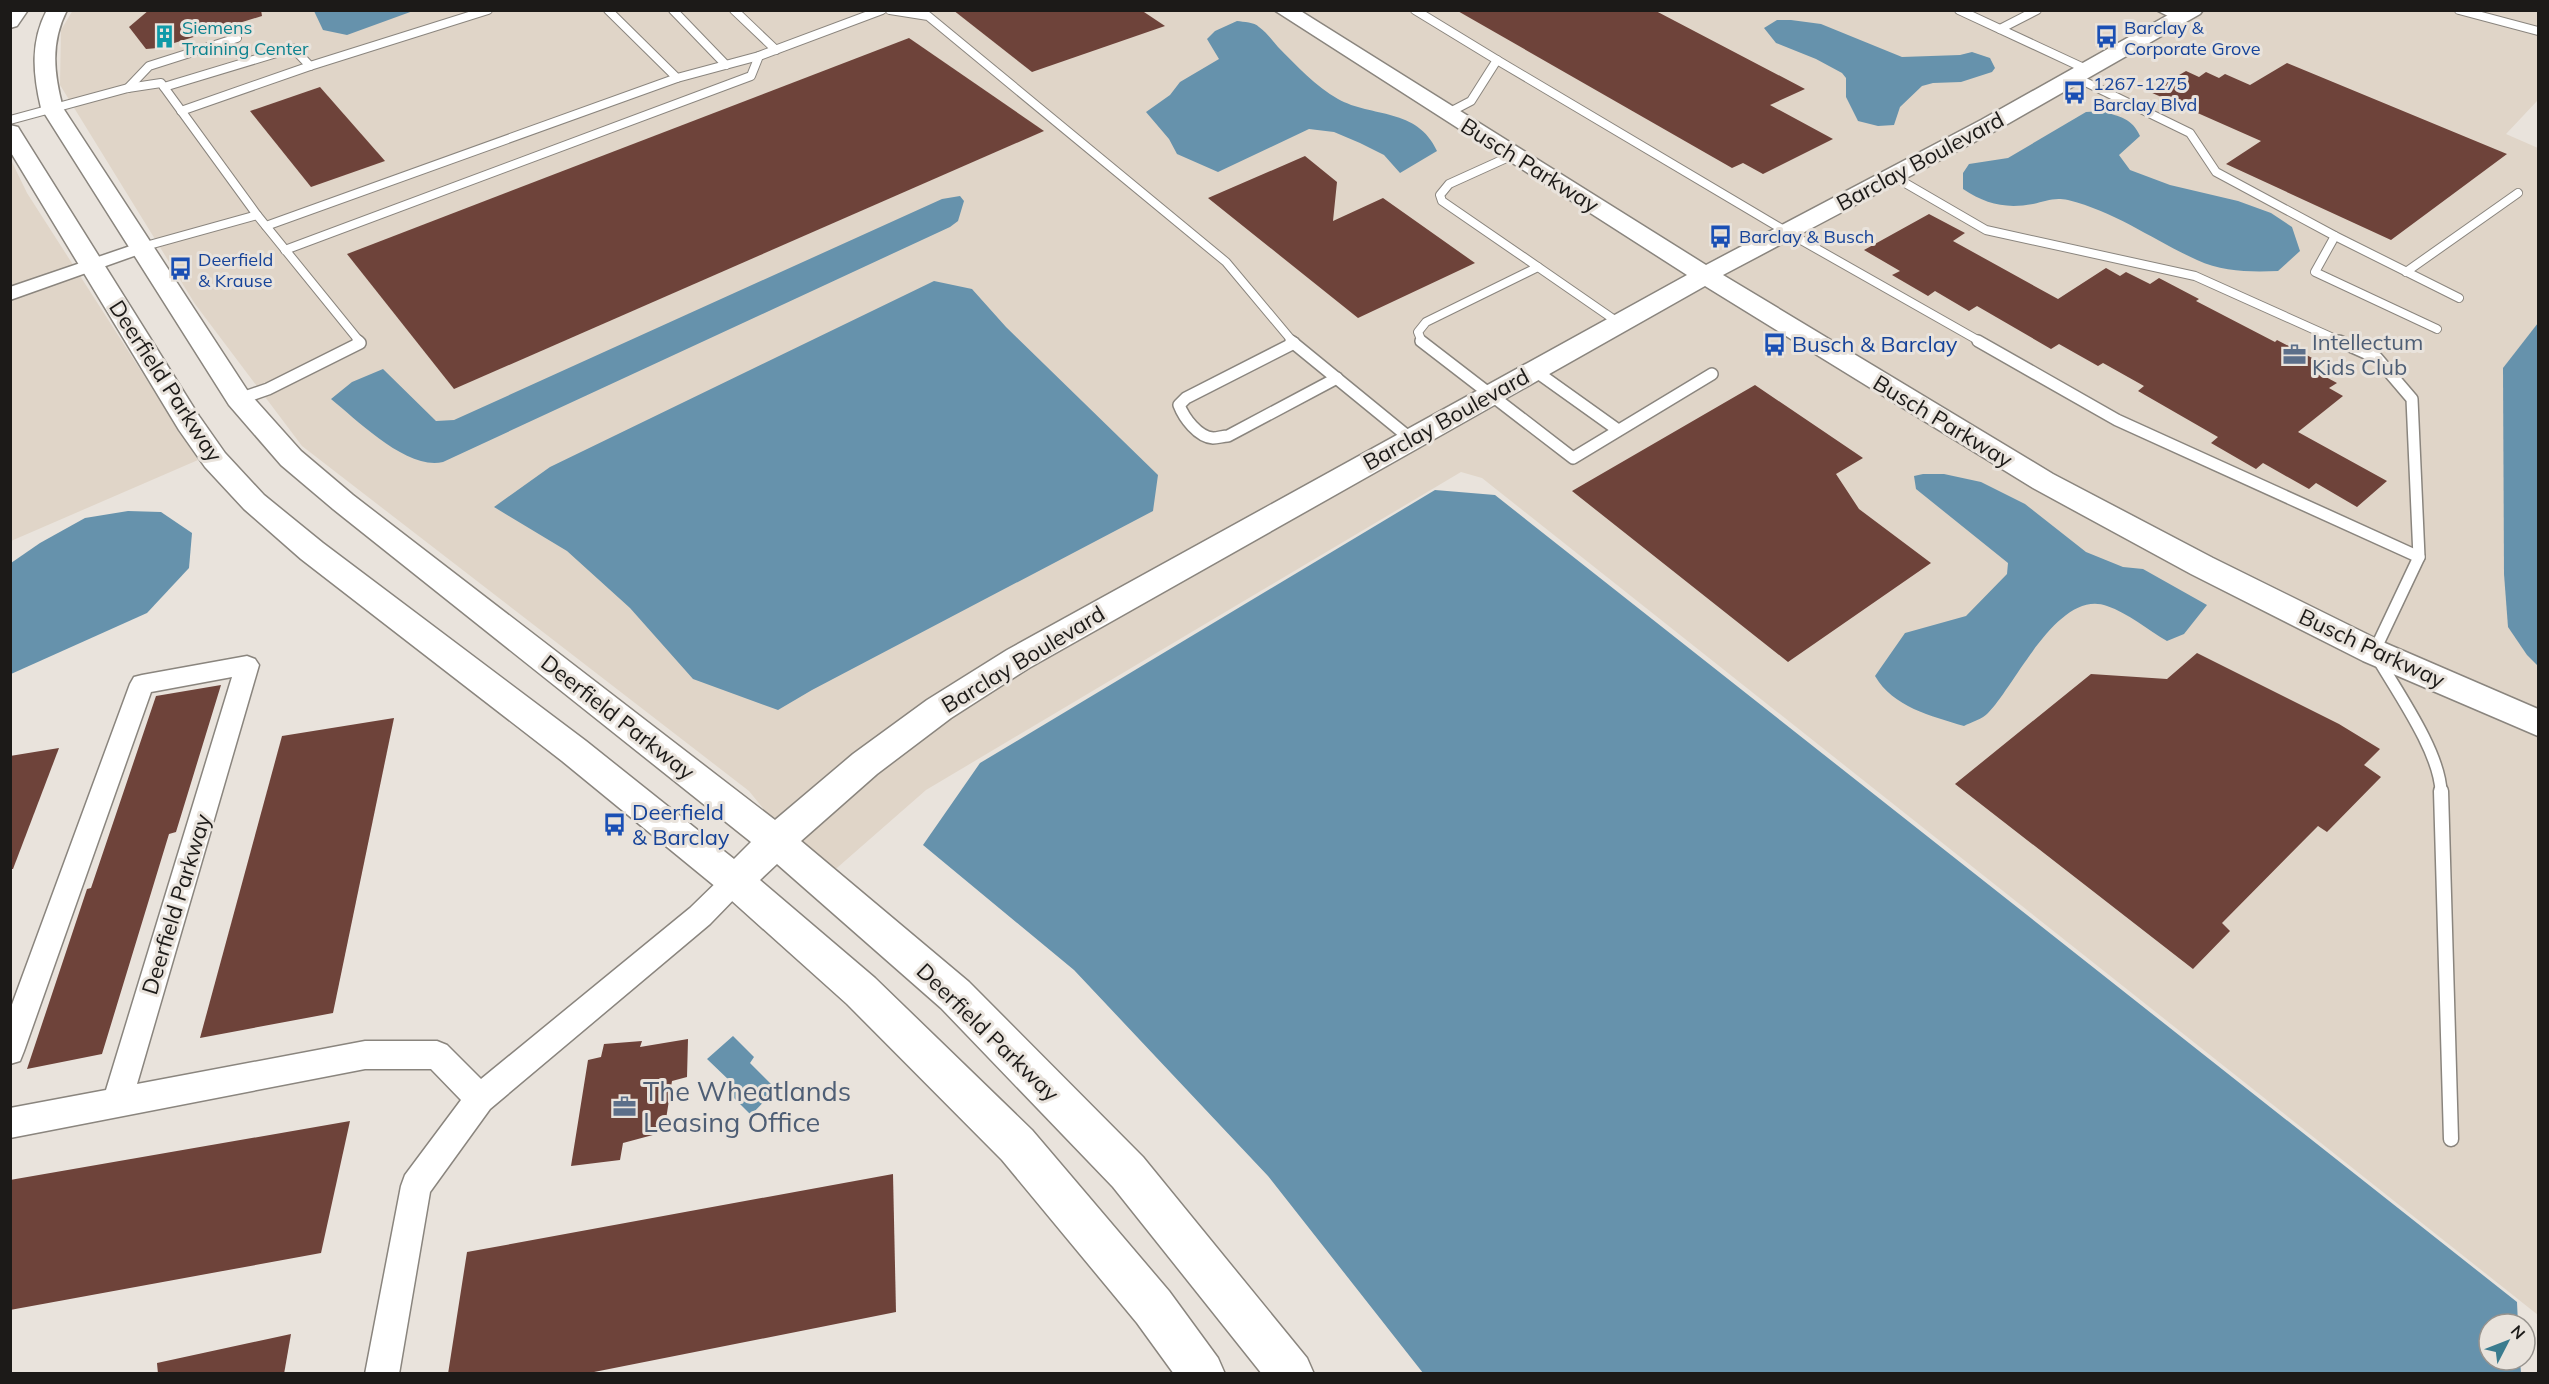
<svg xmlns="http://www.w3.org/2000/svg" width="2549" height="1384" font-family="Mulish,sans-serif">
<rect width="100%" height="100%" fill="#e9e3dc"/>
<!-- built -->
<g fill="#e0d5c8">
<polygon points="73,10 2538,11 2538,100 2506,134 2538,148 2538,1315 1482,478 1461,472 926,790 822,881 749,791 302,446 195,304 60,85 61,30"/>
<polygon points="10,158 27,193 198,460 11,541"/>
</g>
<!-- water -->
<g fill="#6692ac">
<polygon points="314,11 413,11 347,35 323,30"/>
<polygon points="1777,20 1791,20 1821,24 1902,57 1960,55 1972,52 1990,58 1995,68 1992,72 1961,82 1933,83 1922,86 1900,107 1894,125 1878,126 1858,121 1846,97 1846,78 1842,73 1816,59 1776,43 1764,28"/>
<path d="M1237 21C1244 22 1254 22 1259 27 1266 32 1272 40 1278 47 1296 65 1316 87 1338 99 1372 118 1417 107 1437 151L1400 173 1384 155 1360 143 1334 132 1309 129 1218 172 1177 154 1169 139 1146 112 1170 95 1180 82 1219 59 1207 39 1215 31Z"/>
<path d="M2102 111C2120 117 2132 118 2140 136L2119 155 2130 170 2170 185 2238 201 2271 213 2292 227 2300 251 2278 271C2251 272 2223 272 2197 260 2153 240 2116 212 2068 200 2054 197 2046 201 2033 204 2005 209 1986 204 1963 189V173L1969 164 2008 158 2086 112Z"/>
<path d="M960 196 964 201 958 221 950 227 443 462C408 471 357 420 331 399L352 382 383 369 436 421 454 420 942 199Z"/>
<polygon points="934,281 972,289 1006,327 1158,475 1153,511 812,690 778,710 693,679 630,608 567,551 494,507 550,467"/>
<polygon points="2538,323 2538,666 2527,655 2508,627 2504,574 2503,368"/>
<path d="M1923 474H1944L1981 482 2025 504 2086 552 2123 567 2143 569 2207 605 2184 634 2167 641C2148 630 2128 613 2107 606 2058 588 2015 686 1988 713 1983 719 1971 722 1964 726 1931 716 1893 707 1875 676L1905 633 1966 616 2007 574 2008 563 1916 489 1914 476Z"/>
<polygon points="1435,490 1495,495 2517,1302 2518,1324 2489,1324 2489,1360 2520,1360 2521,1373 1423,1373 1268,1176 1074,970 923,845 980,763"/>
<polygon points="128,511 161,512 192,533 189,568 147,613 11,674 11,563 40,543 85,518"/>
<polygon points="733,1036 754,1057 750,1063 776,1089 751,1115 725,1089 732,1083 707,1059"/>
</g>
<!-- building -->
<g fill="#6e433a">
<polygon points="149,10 261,10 262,16 158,48 146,49 129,27"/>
<polygon points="953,10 1141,10 1165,26 1032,72"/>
<polygon points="1456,10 1654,10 1805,89 1770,105 1833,139 1763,174 1743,163 1732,168"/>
<polygon points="909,38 1044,131 454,389 347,254"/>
<polygon points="2287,63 2507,154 2391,240 2226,164 2261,141 2150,92 2186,71 2199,77 2206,72 2219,78 2225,74 2250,85"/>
<polygon points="320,87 385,161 311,187 250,111"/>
<polygon points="1305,156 1337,182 1333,221 1383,198 1475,263 1358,318 1208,198"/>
<polygon points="1929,214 1965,233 1953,241 2058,299 2106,268 2120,276 2126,272 2150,284 2159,278 2199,299 2196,301 2275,342 2277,340 2320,362 2311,369 2337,383 2329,388 2343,396 2298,432 2387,481 2357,507 2316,483 2309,489 2263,463 2256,469 2211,443 2218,437 2138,391 2144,386 2103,363 2098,366 2059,344 2051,349 1977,306 1969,311 1935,291 1928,296 1892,275 1900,271 1864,250"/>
<polygon points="1755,385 1863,458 1836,474 1859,509 1931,563 1788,662 1572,491"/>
<polygon points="2197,653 2339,724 2380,749 2364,765 2381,777 2327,832 2318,826 2222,923 2230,931 2193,969 1955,784 2091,674 2167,679"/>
<polygon points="221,685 176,832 169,834 102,1054 27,1069 87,889 91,888 156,696"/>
<polygon points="394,718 333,1013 200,1038 282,736"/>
<polygon points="59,748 13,869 10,869 10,756"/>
<polygon points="688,1039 687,1077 672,1081 664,1132 623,1143 620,1160 571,1166 588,1060 601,1057 604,1044 642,1041 640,1047"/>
<polygon points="350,1121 321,1253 10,1310 10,1180"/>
<polygon points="893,1174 896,1312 584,1374 448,1374 467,1252"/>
<polygon points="291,1334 284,1374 158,1374 157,1363"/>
</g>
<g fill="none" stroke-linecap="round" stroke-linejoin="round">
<defs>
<g id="lane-far2">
<polyline points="673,10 726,65"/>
<polyline points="734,10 776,50"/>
<polyline points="890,10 928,16 1226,262 1293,342"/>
<polyline points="1415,10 1497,60 1471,101 1448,113"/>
<polyline points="1959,10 2088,70"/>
<polyline points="2459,10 2538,31"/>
<polyline points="2000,29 2037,10"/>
<polyline points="1497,60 1787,232 1981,342"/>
<polyline points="310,66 488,10"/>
<polyline points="2075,77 2190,133 2216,172 2335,236 2459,298"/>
<polyline points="677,78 759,56"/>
<polyline points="164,87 293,48 310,66 181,111"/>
<polyline points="128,88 149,66 237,38"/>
<polyline points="10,120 128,88 161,83 257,215"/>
<polyline points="1893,176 1986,230 2195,276 2342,342"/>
<polyline points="266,226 677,78 608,10"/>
<polyline points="2335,236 2315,272 2437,329"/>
<polyline points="142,247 257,215 360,342"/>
<polyline points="285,250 751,76 759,56 882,10"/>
<polyline points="1538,267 1619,323"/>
<polyline points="2406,272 2518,193"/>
<polyline points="1422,342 1418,332 1426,322 1538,267 1442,201 1440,195 1449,184 1513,155"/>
</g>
<g id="lane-far1">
<polyline points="1291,341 1411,439"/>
<polyline points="1421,341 1573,458 1712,374"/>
<polyline points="1978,341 2117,420 2419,557"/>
<path d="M2339 341 2377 358 2412 399 2419 557 2374 652C2395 689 2440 751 2441 792"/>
<path d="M1294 343 1186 398 1179 405C1184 418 1198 437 1213 438 1218 438 1223 436 1228 436L1337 378"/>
<polyline points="1534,370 1618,430"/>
<polyline points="239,399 268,389 360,343 358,341"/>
</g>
<polyline id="lane" points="2441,791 2451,1139"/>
<g id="street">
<polygon points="2156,10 2176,10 2187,18 2180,22"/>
<polygon points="142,242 148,243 151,247 148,251 10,300 10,287"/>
<polygon points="247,656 255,659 259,665 137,1084 365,1041 437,1041 447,1045 481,1079 690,908 726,873 735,869 744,873 748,881 744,889 710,924 490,1109 430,1192 399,1374 365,1374 401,1186 405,1175 461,1100 431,1069 365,1069 10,1138 10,1108 106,1090 232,677 151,692 24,1051 20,1061 10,1064 10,1010 130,684 134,677 142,675"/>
</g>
<g id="secondary">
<polygon points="10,10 28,10 17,26 10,28"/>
<path d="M47 10H67C50 43 54 74 63 108L249 393 301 451 353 495 775 820 853 754 927 700 1007 650 1687 275 1274 10H1299L1706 265 1981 120 2177 10H2203L2200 14 1997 130 1723 275 2053 474 2213 558 2385 643 2538 709V736L2363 661 2191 574 2033 488 1705 286 1029 668 951 718 877 774 801 841 969 982 1143 1157 1307 1358 1314 1374H1262L1113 1187 941 1008 777 864 760 880 875 978 1032 1130 1169 1291 1218 1358 1225 1374H1174L1137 1323 1002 1160 847 1004 722 892 562 761 301 559 244 509 205 467 179 430 10 151V125L18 127 21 132 199 416 225 453 264 495 323 543 586 741 734 859 751 842 333 509 281 465 229 405 41 108C33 74 30 42 47 10Z"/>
</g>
</defs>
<!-- lane-far2 casing -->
<use href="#lane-far2" stroke="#8a857e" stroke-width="10"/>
<!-- lane-far1 casing -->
<use href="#lane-far1" stroke="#8a857e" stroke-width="14"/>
<!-- lane casing -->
<use href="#lane" stroke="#8a857e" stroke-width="17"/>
<!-- street casing -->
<use href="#street" stroke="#8a857e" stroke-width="3"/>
<!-- secondary casing -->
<use href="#secondary" stroke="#8a857e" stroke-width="3"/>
<!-- lane-far2 -->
<use href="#lane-far2" stroke="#fff" stroke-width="8"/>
<!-- lane-far1 -->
<use href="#lane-far1" stroke="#fff" stroke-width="11"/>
<!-- lane -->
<use href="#lane" stroke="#fff" stroke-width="14"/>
<!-- street -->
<use href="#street" fill="#fff" fill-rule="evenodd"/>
<!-- secondary -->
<use href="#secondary" fill="#fff" fill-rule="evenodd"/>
</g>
<!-- icons -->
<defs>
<symbol id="building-bare" viewBox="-9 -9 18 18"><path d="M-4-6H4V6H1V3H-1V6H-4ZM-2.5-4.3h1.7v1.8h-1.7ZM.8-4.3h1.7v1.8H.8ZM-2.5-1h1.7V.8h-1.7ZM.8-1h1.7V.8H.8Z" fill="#0f9aa8" stroke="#e9e3dc" stroke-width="2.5" paint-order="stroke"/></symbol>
<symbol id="bus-bare" viewBox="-9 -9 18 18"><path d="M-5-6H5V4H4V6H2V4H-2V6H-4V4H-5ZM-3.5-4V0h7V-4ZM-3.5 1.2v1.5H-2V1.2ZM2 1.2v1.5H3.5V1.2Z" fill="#1a4fb4" stroke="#e9e3dc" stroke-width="2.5" paint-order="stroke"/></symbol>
<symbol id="office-bare" viewBox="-9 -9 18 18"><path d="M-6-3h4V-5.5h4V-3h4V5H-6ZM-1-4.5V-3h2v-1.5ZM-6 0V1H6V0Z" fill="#5c6f8a" stroke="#e9e3dc" stroke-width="2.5" paint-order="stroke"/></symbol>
</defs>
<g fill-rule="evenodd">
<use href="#building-bare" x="148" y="20" width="33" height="33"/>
<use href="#bus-bare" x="2090" y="20" width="33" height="33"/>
<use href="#bus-bare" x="2058" y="76" width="33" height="33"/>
<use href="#bus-bare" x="1704" y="220" width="33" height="33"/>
<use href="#bus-bare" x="164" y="252" width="33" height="33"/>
<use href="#bus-bare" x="1758" y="328" width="33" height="33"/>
<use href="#office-bare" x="2278" y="338" width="33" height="33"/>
<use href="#bus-bare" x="598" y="808" width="33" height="33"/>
<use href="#office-bare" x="608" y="1090" width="33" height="33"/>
</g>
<g text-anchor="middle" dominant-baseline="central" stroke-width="6" stroke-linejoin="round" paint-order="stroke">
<!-- far-culture labels -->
<g font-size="18" fill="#0d838f" stroke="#e9e3dc" text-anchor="start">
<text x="182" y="27">Siemens<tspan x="182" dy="21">Training Center</tspan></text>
</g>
<!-- far-transit labels -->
<g font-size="18" fill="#164399" stroke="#e9e3dc" text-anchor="start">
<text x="2124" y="27">Barclay &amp;<tspan x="2124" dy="21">Corporate Grove</tspan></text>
<text x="2093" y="83">1267-1275<tspan x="2093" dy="21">Barclay Blvd</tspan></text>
<text x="1739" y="236">Barclay &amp; Busch</text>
<text x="198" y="259">Deerfield<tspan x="198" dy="21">&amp; Krause</tspan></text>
</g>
<!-- street labels -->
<g font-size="22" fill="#1c1a18" stroke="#e9e3dc">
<text transform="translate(1920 161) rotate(-28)">Barclay Boulevard</text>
<text transform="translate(1530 165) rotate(32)">Busch Parkway</text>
<text transform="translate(166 381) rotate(57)">Deerfield Parkway</text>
<text transform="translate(1446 419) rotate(-29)">Barclay Boulevard</text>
<text transform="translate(1943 421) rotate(31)">Busch Parkway</text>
<text transform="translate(2372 648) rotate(25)">Busch Parkway</text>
<text transform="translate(1023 659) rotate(-31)">Barclay Boulevard</text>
<text transform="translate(618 717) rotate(38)">Deerfield Parkway</text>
<text transform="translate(176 904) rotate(-73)">Deerfield Parkway</text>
<text transform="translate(988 1032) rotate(44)">Deerfield Parkway</text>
</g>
<!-- service labels -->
<g font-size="22" fill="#4e5e75" stroke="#e9e3dc" text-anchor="start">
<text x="2312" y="342">Intellectum<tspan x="2312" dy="25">Kids Club</tspan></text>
</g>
<!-- transit labels -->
<g font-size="22" fill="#164399" stroke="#e9e3dc" text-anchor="start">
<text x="1792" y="344">Busch &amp; Barclay</text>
<text x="632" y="812">Deerfield<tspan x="632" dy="25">&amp; Barclay</tspan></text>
</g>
<!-- near-service labels -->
<g font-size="27" fill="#4e5e75" stroke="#e9e3dc" text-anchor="start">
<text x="643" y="1091">The Wheatlands<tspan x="643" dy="31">Leasing Office</tspan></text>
</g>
</g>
<!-- border -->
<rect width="2549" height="1384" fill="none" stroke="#1c1a18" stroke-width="24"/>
<!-- north arrow -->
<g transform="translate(2507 1342) rotate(48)"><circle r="28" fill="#e9e3dc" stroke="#97938e" stroke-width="1.5"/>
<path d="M0-4.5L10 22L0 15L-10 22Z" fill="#3b7c8f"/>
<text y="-9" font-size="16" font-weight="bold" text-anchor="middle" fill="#1c1a18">N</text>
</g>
</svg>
